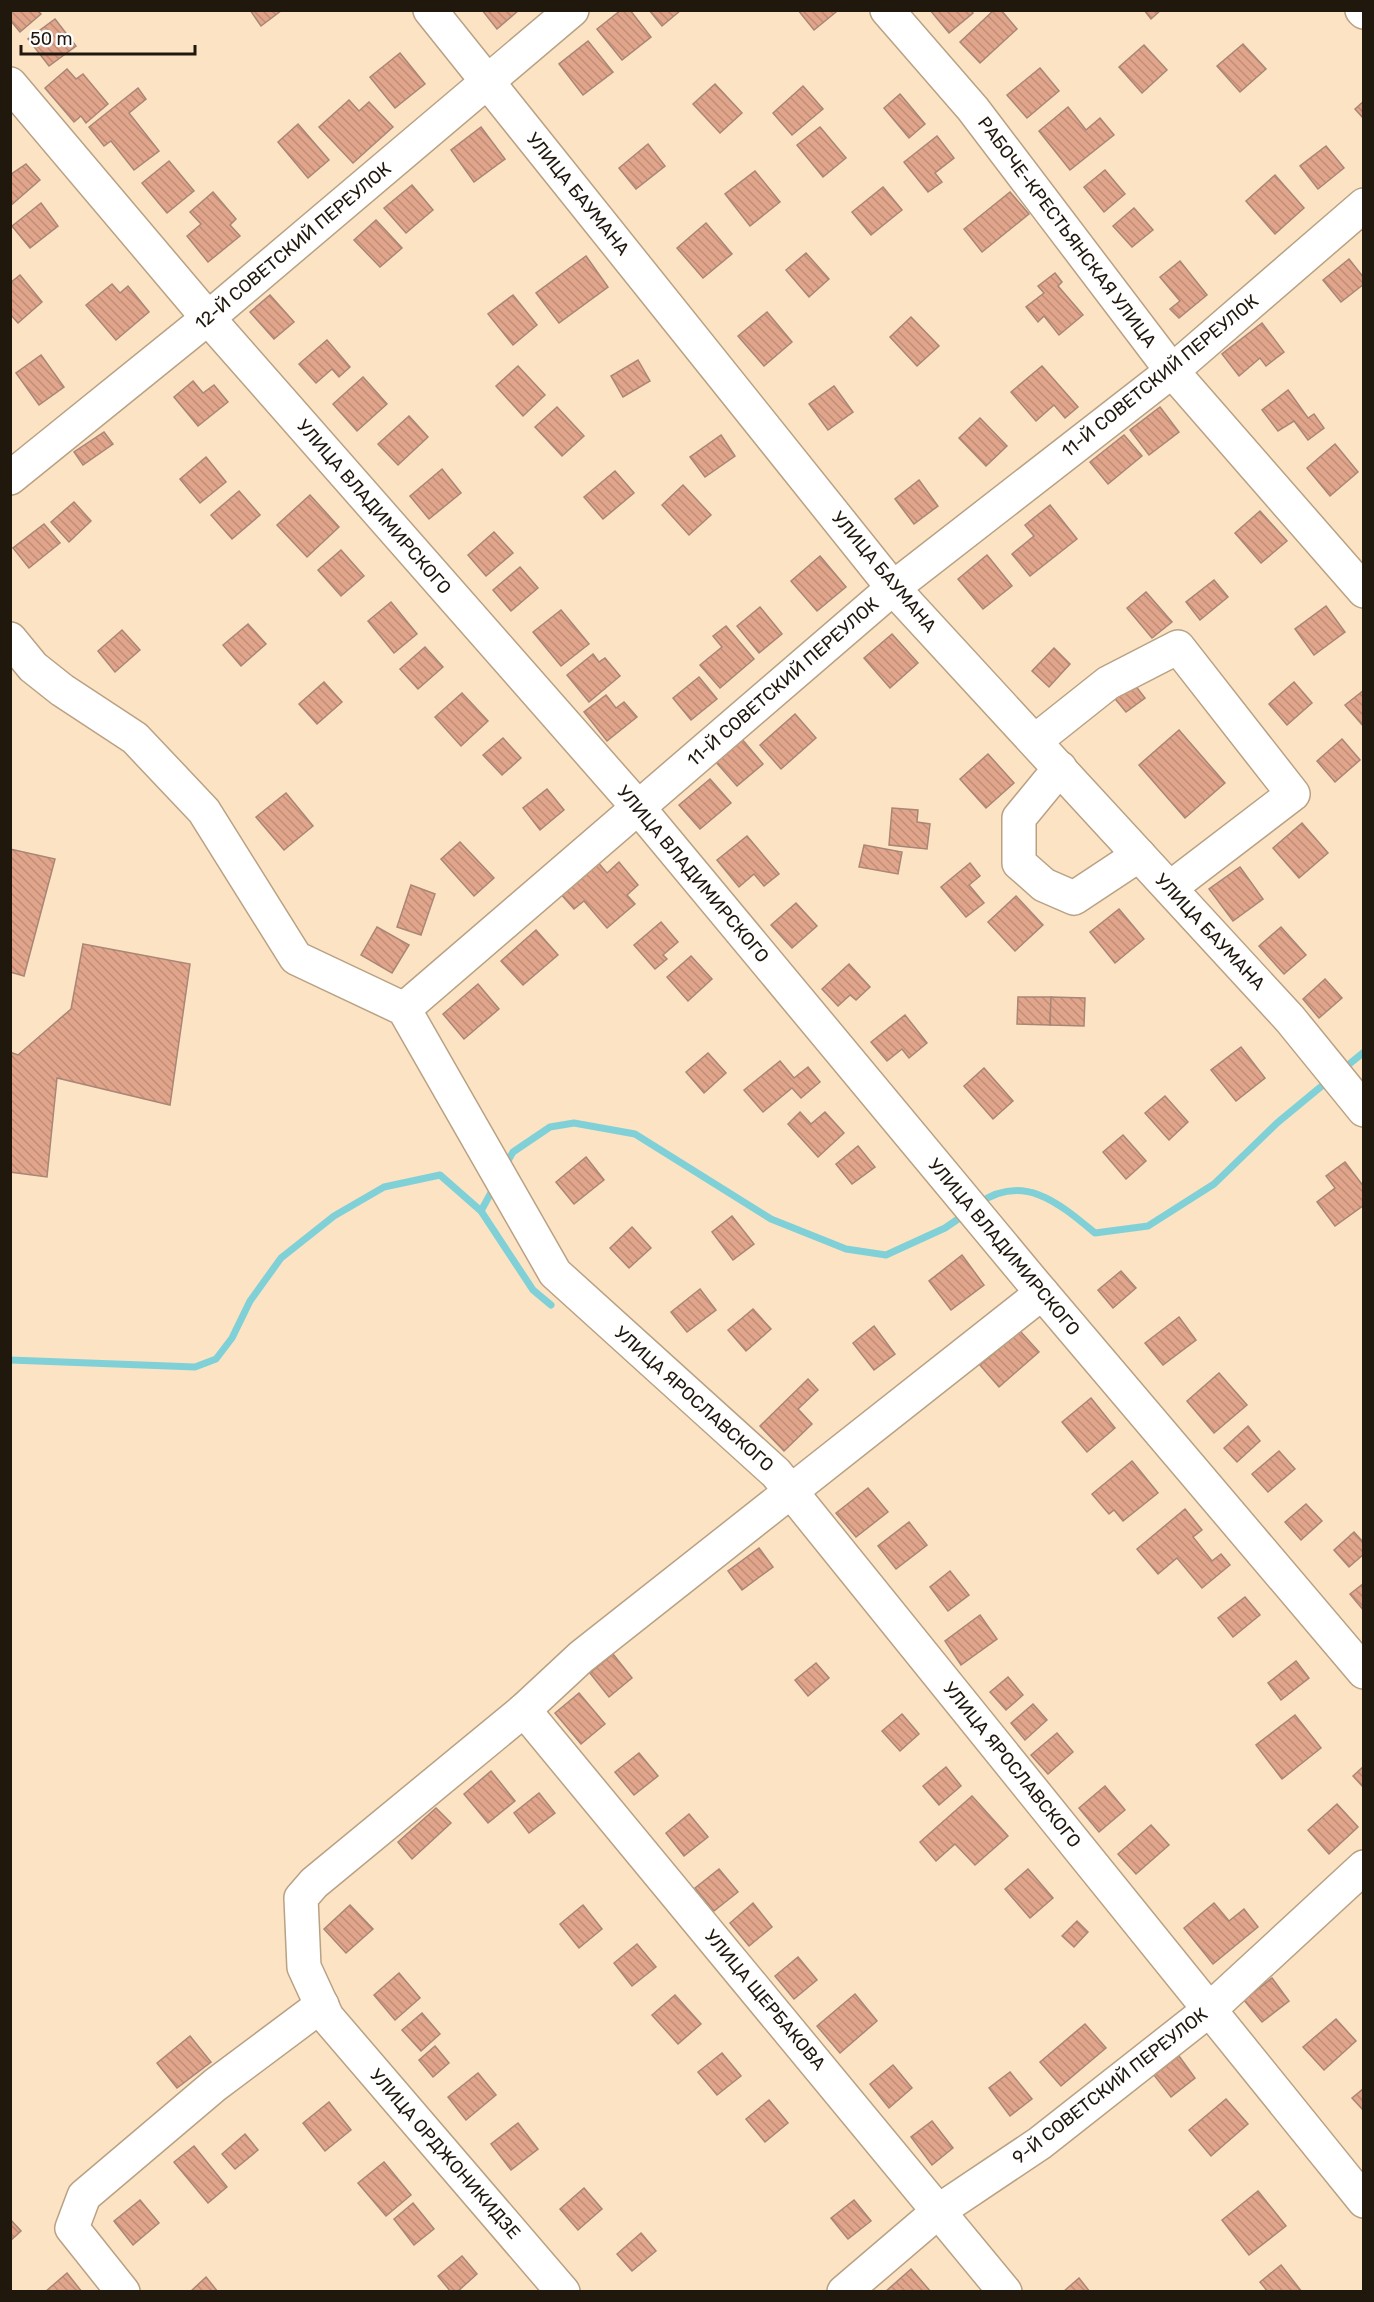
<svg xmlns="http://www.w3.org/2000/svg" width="1374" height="2302" font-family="Rubik,sans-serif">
<defs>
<pattern id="building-back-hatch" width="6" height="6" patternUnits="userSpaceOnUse" patternTransform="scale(1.5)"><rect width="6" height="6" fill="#e1a58b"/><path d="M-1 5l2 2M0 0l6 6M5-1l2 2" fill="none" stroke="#c18d77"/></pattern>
</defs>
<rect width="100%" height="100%" fill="#fce3c4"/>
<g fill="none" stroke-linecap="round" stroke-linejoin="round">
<!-- stream -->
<g stroke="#80d1d7" stroke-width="7">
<polyline points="1342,1070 1364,1052"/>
<polyline points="505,1166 513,1152 550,1127 574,1123 635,1134 771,1219 846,1249 886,1255 945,1228 964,1215"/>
<path d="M978 1204C1023 1172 1059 1203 1095 1233L1148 1226 1214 1184 1277 1123 1329 1080"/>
<polyline points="481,1211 494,1187"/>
<polyline points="10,1360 195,1367 216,1359 232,1338 250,1301 281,1258 334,1216 384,1187 440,1175 481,1211 533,1290 551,1305"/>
</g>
</g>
<!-- building -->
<g fill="url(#building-back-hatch)" stroke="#a98676" stroke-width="1.5">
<polygon points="10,10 37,10 41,14 20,32 10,20"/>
<polygon points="250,10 282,10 261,26"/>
<polygon points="482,10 519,10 497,29"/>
<polygon points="621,10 630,10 651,37 622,60 597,29"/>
<polygon points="649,10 681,10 662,26"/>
<polygon points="798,10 834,10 836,12 814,30"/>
<polygon points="930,10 971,10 973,13 949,33"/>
<polygon points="994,10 1001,10 1017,29 980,63 960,42"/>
<polygon points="1144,10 1161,10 1151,19"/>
<polygon points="55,19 76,46 49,66 28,39"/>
<polygon points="588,41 613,72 583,95 559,64"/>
<polygon points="1243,44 1266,69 1240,92 1217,66"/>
<polygon points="1144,45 1167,70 1142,93 1119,67"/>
<polygon points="400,53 425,84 395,108 370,77"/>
<polygon points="1040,68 1059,91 1027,118 1007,95"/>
<polygon points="67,69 76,79 83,74 108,104 86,123 81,116 74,122 45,88"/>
<polygon points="715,84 742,113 720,133 693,104"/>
<polygon points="803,86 823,109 792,135 773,113"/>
<polygon points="138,88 146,99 129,113 159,151 134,170 111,141 104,146 89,127"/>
<polygon points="900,94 925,124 909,138 884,108"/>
<polygon points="349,100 359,111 369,102 393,127 353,163 319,127"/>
<polygon points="1364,101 1364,119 1355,109"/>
<polygon points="1068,107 1086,130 1100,118 1114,135 1070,170 1039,131"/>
<polygon points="298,124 329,160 308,178 278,142"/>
<polygon points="481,127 505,159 474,182 451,150"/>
<polygon points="820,127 846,158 823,177 797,145"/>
<polygon points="937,136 954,158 935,173 942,182 928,192 904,162"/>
<polygon points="648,144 665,166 636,189 619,168"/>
<polygon points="1326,146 1344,168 1318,189 1300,166"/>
<polygon points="169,161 194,191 167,213 142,183"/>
<polygon points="26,164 40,180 10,206 10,175"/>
<polygon points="1105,170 1125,194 1104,212 1084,187"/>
<polygon points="755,171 780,202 750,226 725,194"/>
<polygon points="1275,175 1304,208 1275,234 1246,201"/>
<polygon points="412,185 433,210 406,233 384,208"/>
<polygon points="883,187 902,210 871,235 852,212"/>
<polygon points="213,192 236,219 230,225 240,236 208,262 187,236 201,224 190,212"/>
<polygon points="1010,192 1029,214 982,252 964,229"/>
<polygon points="41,203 58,226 30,248 12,226"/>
<polygon points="1134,208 1153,230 1132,247 1113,226"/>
<polygon points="376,220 402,248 380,267 354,240"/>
<polygon points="706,223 732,254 703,278 677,248"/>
<polygon points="806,253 829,279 809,297 786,270"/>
<polygon points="586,256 608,287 559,323 536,293"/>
<polygon points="1349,259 1364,278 1364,284 1341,302 1323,280"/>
<polygon points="1180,261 1207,295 1179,318 1170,309 1180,301 1160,277"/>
<polygon points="1055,273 1062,282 1058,286 1083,315 1059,335 1044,316 1038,322 1026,307 1044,293 1038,286"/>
<polygon points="20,275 42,302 18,323 10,314 10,283"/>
<polygon points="112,284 120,293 128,286 149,312 116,340 86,305"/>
<polygon points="270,295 294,322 274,339 250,312"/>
<polygon points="513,295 537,325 513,345 488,314"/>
<polygon points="767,312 792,342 764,366 738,336"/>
<polygon points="911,317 939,346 917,366 890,337"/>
<polygon points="1262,323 1284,352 1266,366 1260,358 1239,376 1222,354"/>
<polygon points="327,340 350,367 339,377 332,369 316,383 299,364"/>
<polygon points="41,355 64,387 39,405 16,373"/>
<polygon points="638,360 650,381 623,397 611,376"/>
<polygon points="518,366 545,395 523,416 496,386"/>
<polygon points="1042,366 1078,407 1065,418 1054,405 1036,421 1011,392"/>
<polygon points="363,377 387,404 357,431 333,404"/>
<polygon points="193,381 203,393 214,385 228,402 198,426 174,397"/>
<polygon points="834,386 853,412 828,430 809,404"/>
<polygon points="1288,390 1308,418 1314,414 1324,428 1308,440 1294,421 1278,431 1262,410"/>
<polygon points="557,407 584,436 562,456 535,427"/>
<polygon points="1160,407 1179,432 1149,455 1130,430"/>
<polygon points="409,416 428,437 398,465 378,444"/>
<polygon points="980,418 1007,446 986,466 959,438"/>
<polygon points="104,432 113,444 83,465 74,452"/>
<polygon points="721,435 735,456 705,477 690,457"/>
<polygon points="1124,435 1142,456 1108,484 1090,462"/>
<polygon points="1335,444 1358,472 1330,496 1307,468"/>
<polygon points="206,457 226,482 200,503 180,479"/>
<polygon points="442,469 461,493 429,519 410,496"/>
<polygon points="615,471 634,493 603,519 584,497"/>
<polygon points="919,480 938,506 914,524 895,499"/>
<polygon points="683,485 711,515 689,535 662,505"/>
<polygon points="239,491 260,515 232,539 211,515"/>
<polygon points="310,495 339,527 307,557 277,525"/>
<polygon points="74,502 91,521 69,542 51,522"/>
<polygon points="1050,505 1077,539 1030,576 1012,554 1034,536 1025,525"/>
<polygon points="1260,511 1287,541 1261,563 1235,533"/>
<polygon points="44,524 60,543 29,568 13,548"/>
<polygon points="494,532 513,553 486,576 468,555"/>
<polygon points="341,550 364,576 341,596 318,570"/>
<polygon points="987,555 1012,586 983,609 958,579"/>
<polygon points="820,556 846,587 817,611 791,581"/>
<polygon points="520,567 538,588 511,611 493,590"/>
<polygon points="1214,580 1228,597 1200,620 1186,602"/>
<polygon points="1146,592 1172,622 1152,638 1127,608"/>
<polygon points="391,602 417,634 394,653 368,621"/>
<polygon points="1326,606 1345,632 1314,655 1295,629"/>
<polygon points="760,607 782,634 759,653 737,626"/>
<polygon points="561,610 589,644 561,666 533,632"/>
<polygon points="248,624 266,644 241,666 223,645"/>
<polygon points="726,626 754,659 720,688 700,665 722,647 713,636"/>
<polygon points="122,630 140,650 115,672 98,651"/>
<polygon points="892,634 918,663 890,688 864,658"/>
<polygon points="425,647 443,667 418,689 400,669"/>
<polygon points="1054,648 1070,664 1049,687 1032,671"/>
<polygon points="593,654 599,662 605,658 620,676 589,702 567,675"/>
<polygon points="699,677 717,699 691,720 673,698"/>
<polygon points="1131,680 1145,698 1126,712 1112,695"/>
<polygon points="324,682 342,702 317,724 299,704"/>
<polygon points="1294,682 1312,703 1287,725 1269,704"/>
<polygon points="1364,690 1364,727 1345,705"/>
<polygon points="462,693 488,721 461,746 435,717"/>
<polygon points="606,695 616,708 624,702 637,717 607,741 584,712"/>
<polygon points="795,714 816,738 781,769 760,745"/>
<polygon points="1179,730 1225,783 1185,818 1139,765"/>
<polygon points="503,738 521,758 502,775 483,755"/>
<polygon points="741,738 763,764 737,786 715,761"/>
<polygon points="1342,739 1360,760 1335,782 1317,761"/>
<polygon points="988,754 1014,783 986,808 960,779"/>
<polygon points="710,779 731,803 700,829 679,805"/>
<polygon points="547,789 564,810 540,830 523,808"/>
<polygon points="286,793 313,826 284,850 256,817"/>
<polygon points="892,808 918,810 917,822 930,824 927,849 889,845"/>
<polygon points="1302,823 1328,853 1299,878 1273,848"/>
<polygon points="747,836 779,874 764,886 754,874 739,887 717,860"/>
<polygon points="460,842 494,878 474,896 441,859"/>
<polygon points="864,845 902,852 898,874 859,867"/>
<polygon points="10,849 55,859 24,976 10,972"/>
<polygon points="596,860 607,873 619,862 638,885 627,895 635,904 607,928 584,901 574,909 559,892"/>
<polygon points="970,863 980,876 969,885 984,903 966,917 941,887"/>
<polygon points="1240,867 1263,899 1233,921 1209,889"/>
<polygon points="411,885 435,894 421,935 397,927"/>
<polygon points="1016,896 1043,925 1015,951 988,922"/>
<polygon points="796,903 817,926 792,948 771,925"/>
<polygon points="1119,909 1144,939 1115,963 1090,932"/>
<polygon points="661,922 678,942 663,955 667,959 655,969 634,945"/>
<polygon points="377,927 409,945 392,973 361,955"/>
<polygon points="1281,927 1306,955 1284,974 1259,946"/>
<polygon points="536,930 558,955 523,985 501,961"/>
<polygon points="83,944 190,964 170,1105 57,1078 47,1177 10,1172 10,1052 18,1055 71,1009"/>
<polygon points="691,956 712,979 688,1001 667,977"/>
<polygon points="849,964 870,987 856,1000 850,995 838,1006 822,989"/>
<polygon points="1325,979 1342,998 1319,1018 1303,999"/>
<polygon points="478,984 499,1009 464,1039 443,1014"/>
<polygon points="1018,997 1051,997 1050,1025 1017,1024"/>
<polygon points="1051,997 1085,998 1084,1026 1050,1025"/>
<polygon points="905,1015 927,1043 909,1058 902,1049 887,1061 871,1042"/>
<polygon points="1241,1047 1265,1078 1236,1101 1211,1070"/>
<polygon points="708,1053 726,1073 704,1093 686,1072"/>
<polygon points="780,1061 794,1078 808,1067 820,1082 801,1098 792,1088 763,1112 744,1090"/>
<polygon points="984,1068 1013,1101 993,1119 964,1086"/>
<polygon points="1165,1096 1188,1122 1169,1140 1145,1113"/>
<polygon points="800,1112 811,1124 825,1112 844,1133 818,1157 788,1124"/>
<polygon points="1123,1135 1146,1161 1126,1179 1103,1152"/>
<polygon points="858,1146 875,1167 852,1184 836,1164"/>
<polygon points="586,1157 604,1180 574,1204 556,1182"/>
<polygon points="1345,1162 1364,1187 1364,1205 1335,1226 1317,1202 1335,1188 1326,1176"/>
<polygon points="732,1216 754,1244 733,1260 712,1232"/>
<polygon points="632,1227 651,1248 629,1268 610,1248"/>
<polygon points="962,1255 984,1285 951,1310 929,1281"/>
<polygon points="1121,1271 1136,1288 1113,1308 1098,1290"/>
<polygon points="700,1289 716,1310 687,1332 671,1312"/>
<polygon points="753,1309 771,1329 746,1351 728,1330"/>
<polygon points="1179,1317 1196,1340 1163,1365 1145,1343"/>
<polygon points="874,1326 895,1354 874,1370 853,1343"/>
<polygon points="1020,1331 1039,1352 999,1387 980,1365"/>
<polygon points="1219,1373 1247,1405 1214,1433 1187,1401"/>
<polygon points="808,1379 818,1390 798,1409 812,1424 784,1451 760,1426"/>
<polygon points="1091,1398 1115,1428 1087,1452 1062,1422"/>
<polygon points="1248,1426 1260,1441 1237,1462 1224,1448"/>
<polygon points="1279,1451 1295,1469 1268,1492 1252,1474"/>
<polygon points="1132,1461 1158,1493 1123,1521 1114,1510 1109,1514 1092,1494"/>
<polygon points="868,1488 888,1512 856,1537 836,1513"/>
<polygon points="1306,1504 1322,1521 1301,1540 1285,1522"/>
<polygon points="1185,1509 1202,1530 1193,1537 1212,1561 1221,1554 1230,1565 1202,1588 1177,1558 1158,1574 1137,1549"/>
<polygon points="909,1522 927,1545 896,1569 878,1546"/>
<polygon points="1354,1532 1364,1543 1364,1554 1349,1567 1334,1550"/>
<polygon points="759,1548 773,1567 742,1590 728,1571"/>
<polygon points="950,1571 969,1595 948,1611 930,1587"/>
<polygon points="1364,1583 1364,1611 1350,1594"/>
<polygon points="1245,1597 1260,1615 1233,1637 1218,1618"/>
<polygon points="980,1615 997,1639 961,1665 945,1641"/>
<polygon points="613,1654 632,1678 609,1697 590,1673"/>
<polygon points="1296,1661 1309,1678 1281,1700 1268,1683"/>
<polygon points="816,1663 829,1678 808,1696 795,1680"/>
<polygon points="1008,1677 1023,1695 1006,1710 990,1692"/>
<polygon points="579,1693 605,1724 581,1744 555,1713"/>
<polygon points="1033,1704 1047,1720 1025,1740 1011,1723"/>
<polygon points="902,1714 919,1734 900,1751 882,1731"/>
<polygon points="1295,1715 1321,1748 1282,1779 1256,1745"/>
<polygon points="1057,1733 1073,1752 1048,1774 1031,1755"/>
<polygon points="639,1753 658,1776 634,1795 615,1772"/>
<polygon points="1364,1766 1364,1788 1353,1776"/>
<polygon points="946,1767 961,1786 939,1805 923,1786"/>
<polygon points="491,1771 515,1801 488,1823 464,1794"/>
<polygon points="1105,1786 1125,1810 1099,1832 1079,1808"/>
<polygon points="539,1793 555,1813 529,1833 514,1813"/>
<polygon points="972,1796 1008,1836 975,1865 955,1844 936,1861 920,1842"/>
<polygon points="1337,1804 1358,1827 1329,1854 1308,1830"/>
<polygon points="436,1808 451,1823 412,1859 398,1842"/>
<polygon points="689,1814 708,1837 684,1856 666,1833"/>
<polygon points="1151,1825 1169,1845 1136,1874 1118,1854"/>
<polygon points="719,1869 738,1892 714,1911 695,1888"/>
<polygon points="1028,1869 1053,1898 1030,1918 1005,1889"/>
<polygon points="753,1903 772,1927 749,1946 730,1923"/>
<polygon points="1214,1903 1229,1921 1244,1909 1258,1927 1213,1964 1184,1928"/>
<polygon points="350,1905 373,1929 346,1953 324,1929"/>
<polygon points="583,1905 602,1929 579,1948 560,1924"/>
<polygon points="1077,1921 1088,1932 1074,1947 1062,1936"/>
<polygon points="637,1944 656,1967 632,1986 614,1963"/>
<polygon points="798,1957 817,1980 794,1999 775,1976"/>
<polygon points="399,1973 420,1998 395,2020 374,1995"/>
<polygon points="1272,1978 1289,2001 1262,2022 1244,2000"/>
<polygon points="855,1994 877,2021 840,2053 817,2026"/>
<polygon points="675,1995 701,2024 678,2044 652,2015"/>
<polygon points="422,2013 440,2034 421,2051 402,2030"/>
<polygon points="1336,2019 1356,2041 1324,2070 1303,2047"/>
<polygon points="1085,2024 1106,2048 1061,2086 1040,2062"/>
<polygon points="190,2036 211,2062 177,2088 157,2063"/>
<polygon points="435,2046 449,2063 433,2077 419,2060"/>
<polygon points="722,2053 741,2076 717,2095 698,2072"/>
<polygon points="1179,2056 1195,2078 1171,2097 1154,2075"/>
<polygon points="893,2065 912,2088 889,2108 870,2084"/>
<polygon points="1010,2072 1032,2099 1010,2116 989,2088"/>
<polygon points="478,2073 496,2095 466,2120 448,2097"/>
<polygon points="1364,2088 1364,2111 1352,2098"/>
<polygon points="1226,2099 1248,2124 1211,2156 1189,2130"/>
<polygon points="769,2100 788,2123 765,2142 746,2119"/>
<polygon points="329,2102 351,2130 325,2151 303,2123"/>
<polygon points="932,2121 953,2148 932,2165 911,2137"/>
<polygon points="518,2123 538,2149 511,2170 491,2144"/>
<polygon points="245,2134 258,2150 235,2169 222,2154"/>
<polygon points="194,2146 227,2187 208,2203 174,2162"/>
<polygon points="384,2162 411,2195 386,2216 358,2183"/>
<polygon points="584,2188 602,2209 578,2230 560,2209"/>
<polygon points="1258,2191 1286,2226 1249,2255 1222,2220"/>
<polygon points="140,2200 159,2223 133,2245 114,2221"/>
<polygon points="854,2200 871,2221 848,2239 831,2218"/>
<polygon points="413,2203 434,2229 414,2245 394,2219"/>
<polygon points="10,2219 21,2231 10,2241"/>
<polygon points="641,2233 656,2251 632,2271 617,2254"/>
<polygon points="462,2256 477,2274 457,2292 451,2292 438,2276"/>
<polygon points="1281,2265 1302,2292 1268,2292 1260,2282"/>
<polygon points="911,2269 931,2292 885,2292"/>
<polygon points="67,2273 82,2292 45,2292"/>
<polygon points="206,2277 218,2292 190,2292"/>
<polygon points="1079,2278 1090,2292 1063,2292"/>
</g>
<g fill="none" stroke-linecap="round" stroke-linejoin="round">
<defs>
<g id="minor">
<polyline points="430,10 893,588 1290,1019 1364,1110"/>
<polyline points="887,10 973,109 1172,371 1364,591"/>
<polyline points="1362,10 1364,12"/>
<polyline points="10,84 208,318 637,806 1032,1281 1364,1672"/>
<polyline points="10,478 208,318 572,10"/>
<polyline points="10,639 33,667 62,690 135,738 204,811 296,958 404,1009 555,1273 776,1473 1364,2201"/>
<polyline points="1035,741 1108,683 1178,647 1293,794 1170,888"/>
<polyline points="1060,768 1019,818 1019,863 1044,885 1074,898 1139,855"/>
<polyline points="404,1009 893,588 1172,371 1364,205"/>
<polyline points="524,1710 1005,2292"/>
<polyline points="123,2292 72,2228 84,2196 215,2085 322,2005"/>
<polyline points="563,2292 327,2017 304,1967 301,1898 314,1883 524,1710 581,1657 1042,1293"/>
<polyline points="844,2292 940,2210 1040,2143 1209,2010 1364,1867"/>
</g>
</defs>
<!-- minor casing -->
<use href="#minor" stroke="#b9a184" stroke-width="36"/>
<!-- minor -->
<use href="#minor" stroke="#fff" stroke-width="33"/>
</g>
<g text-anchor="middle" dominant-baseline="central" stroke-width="4.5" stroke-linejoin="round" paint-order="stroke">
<!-- street labels -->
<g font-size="18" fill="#21180d" stroke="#fff">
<text transform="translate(578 194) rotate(51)">УЛИЦА БАУМАНА</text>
<text transform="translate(1067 232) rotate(53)">РАБОЧЕ-КРЕСТЬЯНСКАЯ УЛИЦА</text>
<text transform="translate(293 246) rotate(-40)">12-Й СОВЕТСКИЙ ПЕРЕУЛОК</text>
<text transform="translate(1160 376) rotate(-39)">11-Й СОВЕТСКИЙ ПЕРЕУЛОК</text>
<text transform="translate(374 507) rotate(49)">УЛИЦА ВЛАДИМИРСКОГО</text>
<text transform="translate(884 572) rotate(50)">УЛИЦА БАУМАНА</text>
<text transform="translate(783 682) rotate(-41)">11-Й СОВЕТСКИЙ ПЕРЕУЛОК</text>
<text transform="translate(693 874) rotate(50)">УЛИЦА ВЛАДИМИРСКОГО</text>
<text transform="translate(1210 932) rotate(47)">УЛИЦА БАУМАНА</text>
<text transform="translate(1004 1247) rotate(50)">УЛИЦА ВЛАДИМИРСКОГО</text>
<text transform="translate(694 1399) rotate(42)">УЛИЦА ЯРОСЛАВСКОГО</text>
<text transform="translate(1012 1765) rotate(51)">УЛИЦА ЯРОСЛАВСКОГО</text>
<text transform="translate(765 2000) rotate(50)">УЛИЦА ЩЕРБАКОВА</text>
<text transform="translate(1110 2086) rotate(-38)">9-Й СОВЕТСКИЙ ПЕРЕУЛОК</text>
<text transform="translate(445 2154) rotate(49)">УЛИЦА ОРДЖОНИКИДЗЕ</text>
</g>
</g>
<!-- border -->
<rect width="1374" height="2302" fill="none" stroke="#21180d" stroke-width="24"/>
<!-- scale -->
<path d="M21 45v9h174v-9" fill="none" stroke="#21180d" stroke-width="3"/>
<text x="30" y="45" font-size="18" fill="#21180d" stroke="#ffffff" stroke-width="4.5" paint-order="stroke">50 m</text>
</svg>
